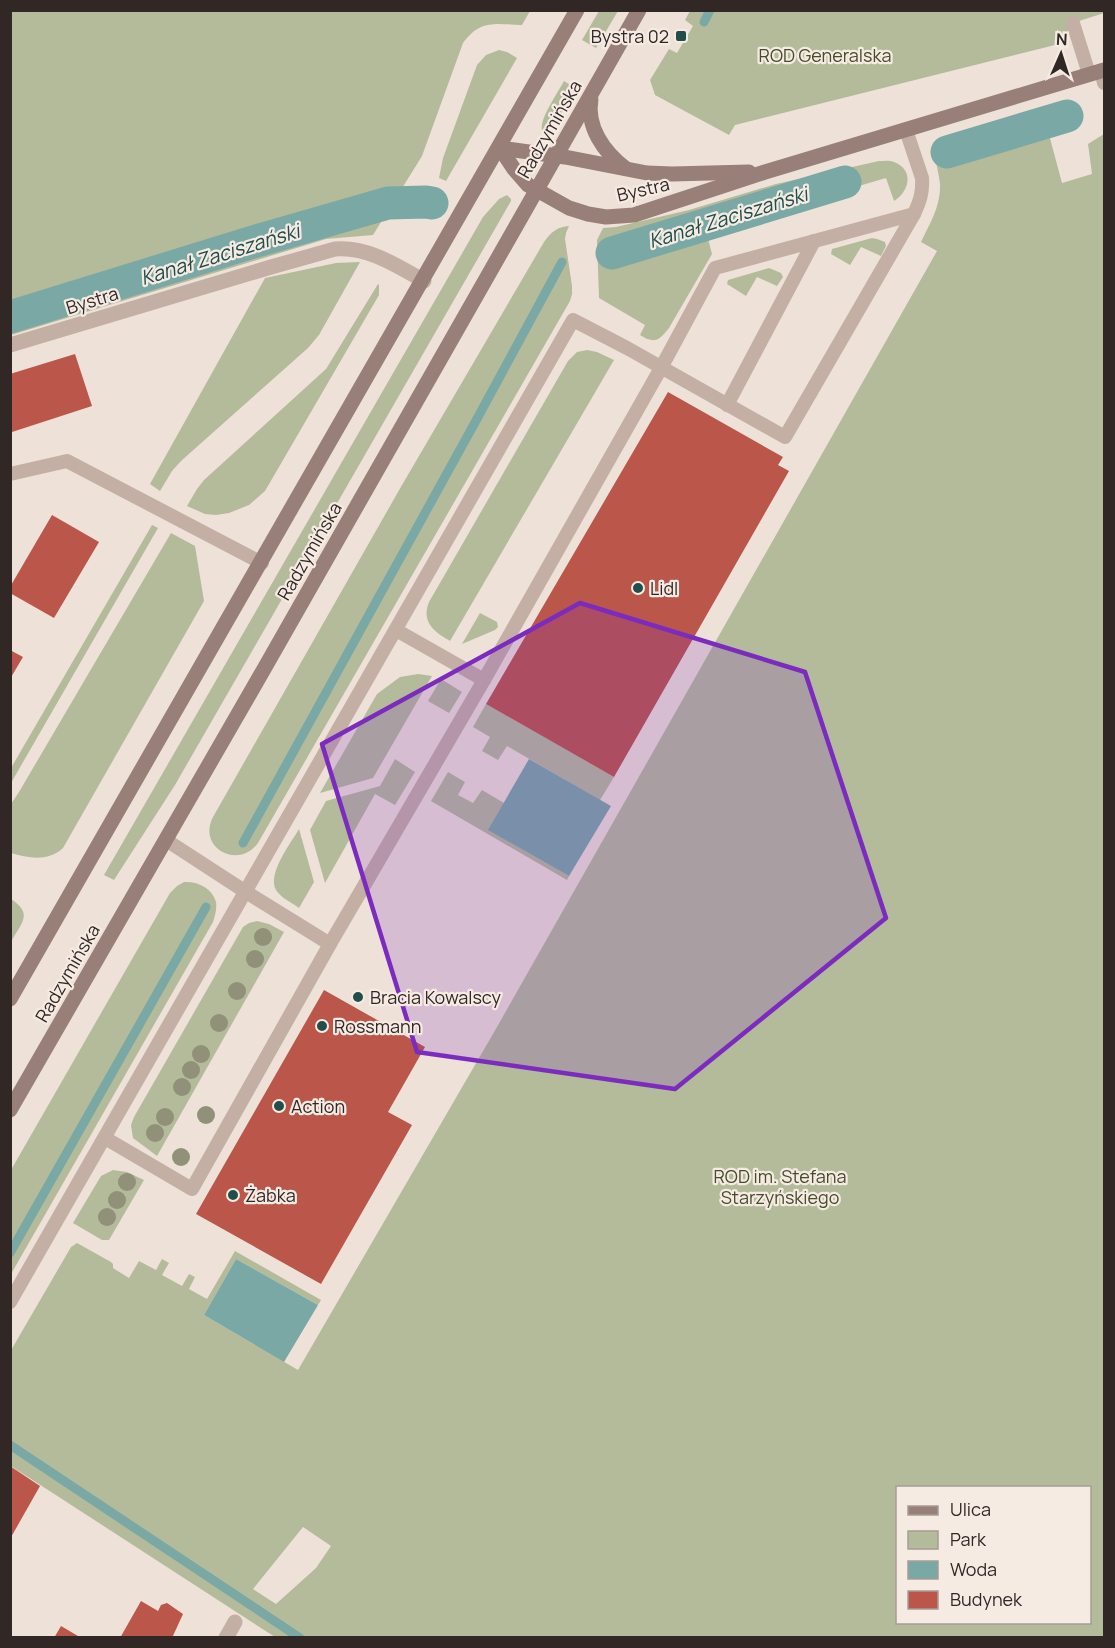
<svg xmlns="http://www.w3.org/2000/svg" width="1115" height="1648" font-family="Manrope,sans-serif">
<rect width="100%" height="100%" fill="#eee1d8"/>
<!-- green -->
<g fill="#b4bb9a" fill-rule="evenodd">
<path d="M11 10H530V11L522 25C496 24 480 19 463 43L422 156 373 235 326 239 11 335Z"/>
<polygon points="599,11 618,11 596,48 582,40"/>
<polygon points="690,11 1104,11 1104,13 1073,23 1059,44 735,125 729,135 655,95 650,80 669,49 677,53 693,26 685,20"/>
<polygon points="499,50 507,52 517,58 446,181 439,178 443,158 477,65 486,55"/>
<path d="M564 81 575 88 548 137C544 134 543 134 542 130 539 119 559 91 564 81Z"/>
<path d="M1044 116 1062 183 1092 174 1088 144 1104 134V1637H275L11 1466 10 1352 71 1247 77 1243 111 1262 113 1264V1268L129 1278 139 1261 156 1270 162 1259 169 1263 162 1275 182 1286 189 1274 195 1277 189 1289 207 1299 235 1251 321 1300 318 1305 236 1259 204 1315 298 1370 497 1027 937 251 921 242C930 223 941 206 940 184 939 173 935 163 936 151L948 144ZM898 1488H1090V1622H898ZM303 1527 331 1546 316 1568 276 1604 253 1589Z"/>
<path d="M879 161C884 161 889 160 894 162 915 170 909 192 894 201L886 178 706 231 712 254 669 328C659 341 654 344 640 335L645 325 599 298 597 240 603 228 616 227 689 210 776 184Z"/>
<polygon points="507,195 511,199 511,201 175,785 114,880 104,875 483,217 499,199"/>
<path d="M569 226 566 233 565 239 572 286V294L570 301 258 843C238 870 197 848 213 817L402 485 544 242C551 232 557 227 569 226Z"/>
<polygon points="872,238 877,239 885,242 886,246 881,256 861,247 850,265 831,254 832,249"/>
<polygon points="360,262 319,335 308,348 181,461 172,471 160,491 150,484 265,278 336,263"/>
<polygon points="769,268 781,273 783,277 777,286 757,277 746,296 727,284 728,280"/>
<polygon points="378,284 379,285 379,295 265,491 249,505 229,513 216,515 205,514 187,506 197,489 204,480 326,369"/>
<path d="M587 350 597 352 614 360 450 641C434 632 421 622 429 602L568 361 577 352Z"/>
<polygon points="152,525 158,528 11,783 11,768"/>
<path d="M171 533 195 546 204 601 63 848C48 862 28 858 11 853V804L19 792Z"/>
<polygon points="480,613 497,622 498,627 495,630 462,644"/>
<polygon points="418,674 432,676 373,778 320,793 377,694 400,677"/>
<polygon points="441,679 462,692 449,713 428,701"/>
<polygon points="486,704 614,777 600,800 507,746 498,760 482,751 490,737 473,727"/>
<polygon points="395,759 415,772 395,805 375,794 325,883 310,830 326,801 380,786"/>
<polygon points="448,772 465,782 458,795 473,803 482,790 504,803 489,830 569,876 567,880 431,801"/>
<path d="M299 829 314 882 299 908C291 902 281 898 276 890 267 873 291 843 299 829Z"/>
<path d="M184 882C198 881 212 888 216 902 217 909 215 916 213 922L11 1274V1170L170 893 177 886Z"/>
<path d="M11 899C34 914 21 923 11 942Z"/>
<polygon points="257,921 269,924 284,932 157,1156 133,1138 131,1125 134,1117 243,927 249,923"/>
<polygon points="113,1170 127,1172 144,1180 109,1240 102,1240 73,1223 98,1181 101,1176"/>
</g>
<!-- water -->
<g fill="#7aa8a4">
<polygon points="529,759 611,806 569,876 488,830"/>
<polygon points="236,1259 318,1305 284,1362 204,1315"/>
</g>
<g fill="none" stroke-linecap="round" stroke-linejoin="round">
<!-- stream -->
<g stroke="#7aa8a4" stroke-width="9">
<polyline points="704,22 710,10"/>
<polyline points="243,843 478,417 562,262"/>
<polyline points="10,1253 206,907"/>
<polyline points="10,1445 300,1638"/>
</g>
<!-- canal -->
<g stroke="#7aa8a4" stroke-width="33">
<polyline points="947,152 1067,116"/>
<polyline points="612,253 845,182"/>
<polyline points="10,317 253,242 388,203 426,202 432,203"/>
</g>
</g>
<!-- building -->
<g fill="#ba564a">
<polygon points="75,354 92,406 12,432 10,427 10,374"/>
<polygon points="668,392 783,457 778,465 789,471 614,777 486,704"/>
<polygon points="52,515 99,542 54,618 10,593 10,587"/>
<polygon points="10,650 23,657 10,679"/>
<polygon points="324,990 425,1047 388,1112 412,1125 321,1284 196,1214"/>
<polygon points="10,1466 40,1486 10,1539"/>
<polygon points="141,1601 158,1611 161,1605 167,1603 183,1614 172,1638 120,1638"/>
<polygon points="61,1626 78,1636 77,1638 54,1638"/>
</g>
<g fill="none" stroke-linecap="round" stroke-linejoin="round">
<!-- lane -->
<g stroke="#c4afa5" stroke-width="14">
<polyline points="1073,23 1089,74"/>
<polyline points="1101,71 1104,83"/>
<polyline points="727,405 814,241"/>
<polyline points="10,474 67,461 262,563"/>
<path d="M396 630 484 680 661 368 715 268 914 214C920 201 923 192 922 178L906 130"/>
<polyline points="330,944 484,680"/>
<polyline points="105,1138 192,1189 330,944 246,892 166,840"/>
<polyline points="10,1302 573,320 627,348 785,437 914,214"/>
</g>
<!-- street -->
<g stroke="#c4afa5" stroke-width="15">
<path d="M10 345 271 267 335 249C367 246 396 265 424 281"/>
<polyline points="226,1638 235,1622"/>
</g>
<!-- secondary -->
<g stroke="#987f77" stroke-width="15">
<path d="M591 99C586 127 604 152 625 168"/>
<polyline points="500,148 514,169 528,185 569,208 588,214 606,217 634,215 765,172 1104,70"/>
<polyline points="500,148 565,157 647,173 672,174 749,172"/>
<polyline points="10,999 577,10"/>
<polyline points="10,1110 264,669 639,10"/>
</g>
</g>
<!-- trees -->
<g fill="#919079">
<circle cx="263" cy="937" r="9"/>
<circle cx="255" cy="959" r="9"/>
<circle cx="237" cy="991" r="9"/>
<circle cx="219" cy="1023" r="9"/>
<circle cx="201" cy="1054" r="9"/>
<circle cx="191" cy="1070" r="9"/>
<circle cx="182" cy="1087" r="9"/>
<circle cx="206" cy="1115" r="9"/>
<circle cx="165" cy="1117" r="9"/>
<circle cx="155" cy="1133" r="9"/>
<circle cx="181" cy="1157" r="9"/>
<circle cx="127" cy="1182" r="9"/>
<circle cx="117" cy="1200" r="9"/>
<circle cx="107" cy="1217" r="9"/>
</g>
<!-- marked area -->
<path fill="#7b2cbf" fill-opacity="0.2" stroke="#7b2cbf" stroke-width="4.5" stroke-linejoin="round" d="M580 603 805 672 886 918 675 1089 417 1052 322 744Z"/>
<!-- markers -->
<g fill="#204e4b" stroke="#f6ebe3" stroke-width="2">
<rect x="675" y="30" width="12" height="12" rx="3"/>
<circle cx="638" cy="588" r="6"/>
<circle cx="358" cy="997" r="6"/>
<circle cx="322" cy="1026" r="6"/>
<circle cx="279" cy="1106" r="6"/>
<circle cx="233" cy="1195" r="6"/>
</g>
<g text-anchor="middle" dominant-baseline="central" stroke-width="4.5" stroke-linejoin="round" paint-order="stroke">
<!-- poi labels -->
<g font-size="18" fill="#312826" stroke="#f6ebe3" text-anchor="start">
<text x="669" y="36" text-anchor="end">Bystra 02</text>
<text x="650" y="588">Lidl</text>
<text x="370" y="997">Bracia Kowalscy</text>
<text x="334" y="1026">Rossmann</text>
<text x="291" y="1106">Action</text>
<text x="245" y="1195">Żabka</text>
</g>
<!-- park labels -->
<g font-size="18" fill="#454d2c" stroke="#f6ebe3">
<text x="825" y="55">ROD Generalska</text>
<text x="780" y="1176">ROD im. Stefana<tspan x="780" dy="21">Starzyńskiego</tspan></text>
</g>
<!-- street labels -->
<g font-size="18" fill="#312826" stroke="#f6ebe3">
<text transform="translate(549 129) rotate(-60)">Radzymińska</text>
<text transform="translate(643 189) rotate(-13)">Bystra</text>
<text transform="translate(92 300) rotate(-17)">Bystra</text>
<text transform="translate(309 551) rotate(-60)">Radzymińska</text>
<text transform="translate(67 973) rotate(-60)">Radzymińska</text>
</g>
<!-- water labels -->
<g font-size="20" font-style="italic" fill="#204e4b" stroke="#f6ebe3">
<text transform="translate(728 217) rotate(-17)">Kanał Zaciszański</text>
<text transform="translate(220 254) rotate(-17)">Kanał Zaciszański</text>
</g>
</g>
<!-- border -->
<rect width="1115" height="1648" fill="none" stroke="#312826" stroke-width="24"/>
<!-- legend -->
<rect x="896" y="1486" width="195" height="138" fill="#f6ebe3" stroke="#a79d97" stroke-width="1.5"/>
<rect x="908" y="1506" width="30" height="9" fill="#987f77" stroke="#a79d97" stroke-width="1.5"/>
<text x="950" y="1516" font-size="18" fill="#312826">Ulica</text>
<rect x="908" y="1531" width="30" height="18" fill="#b4bb9a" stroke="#a79d97" stroke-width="1.5"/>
<text x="950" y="1546" font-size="18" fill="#312826">Park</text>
<rect x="908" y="1561" width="30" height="18" fill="#7aa8a4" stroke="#a79d97" stroke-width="1.5"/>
<text x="950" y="1576" font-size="18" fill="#312826">Woda</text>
<rect x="908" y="1591" width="30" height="18" fill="#ba564a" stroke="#a79d97" stroke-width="1.5"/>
<text x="950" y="1606" font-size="18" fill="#312826">Budynek</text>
<!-- north arrow -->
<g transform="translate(1061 54) rotate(3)" stroke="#f6ebe3" stroke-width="4.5" paint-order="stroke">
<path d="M0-4.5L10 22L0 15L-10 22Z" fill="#312826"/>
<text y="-9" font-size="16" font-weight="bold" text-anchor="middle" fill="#312826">N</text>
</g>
</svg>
